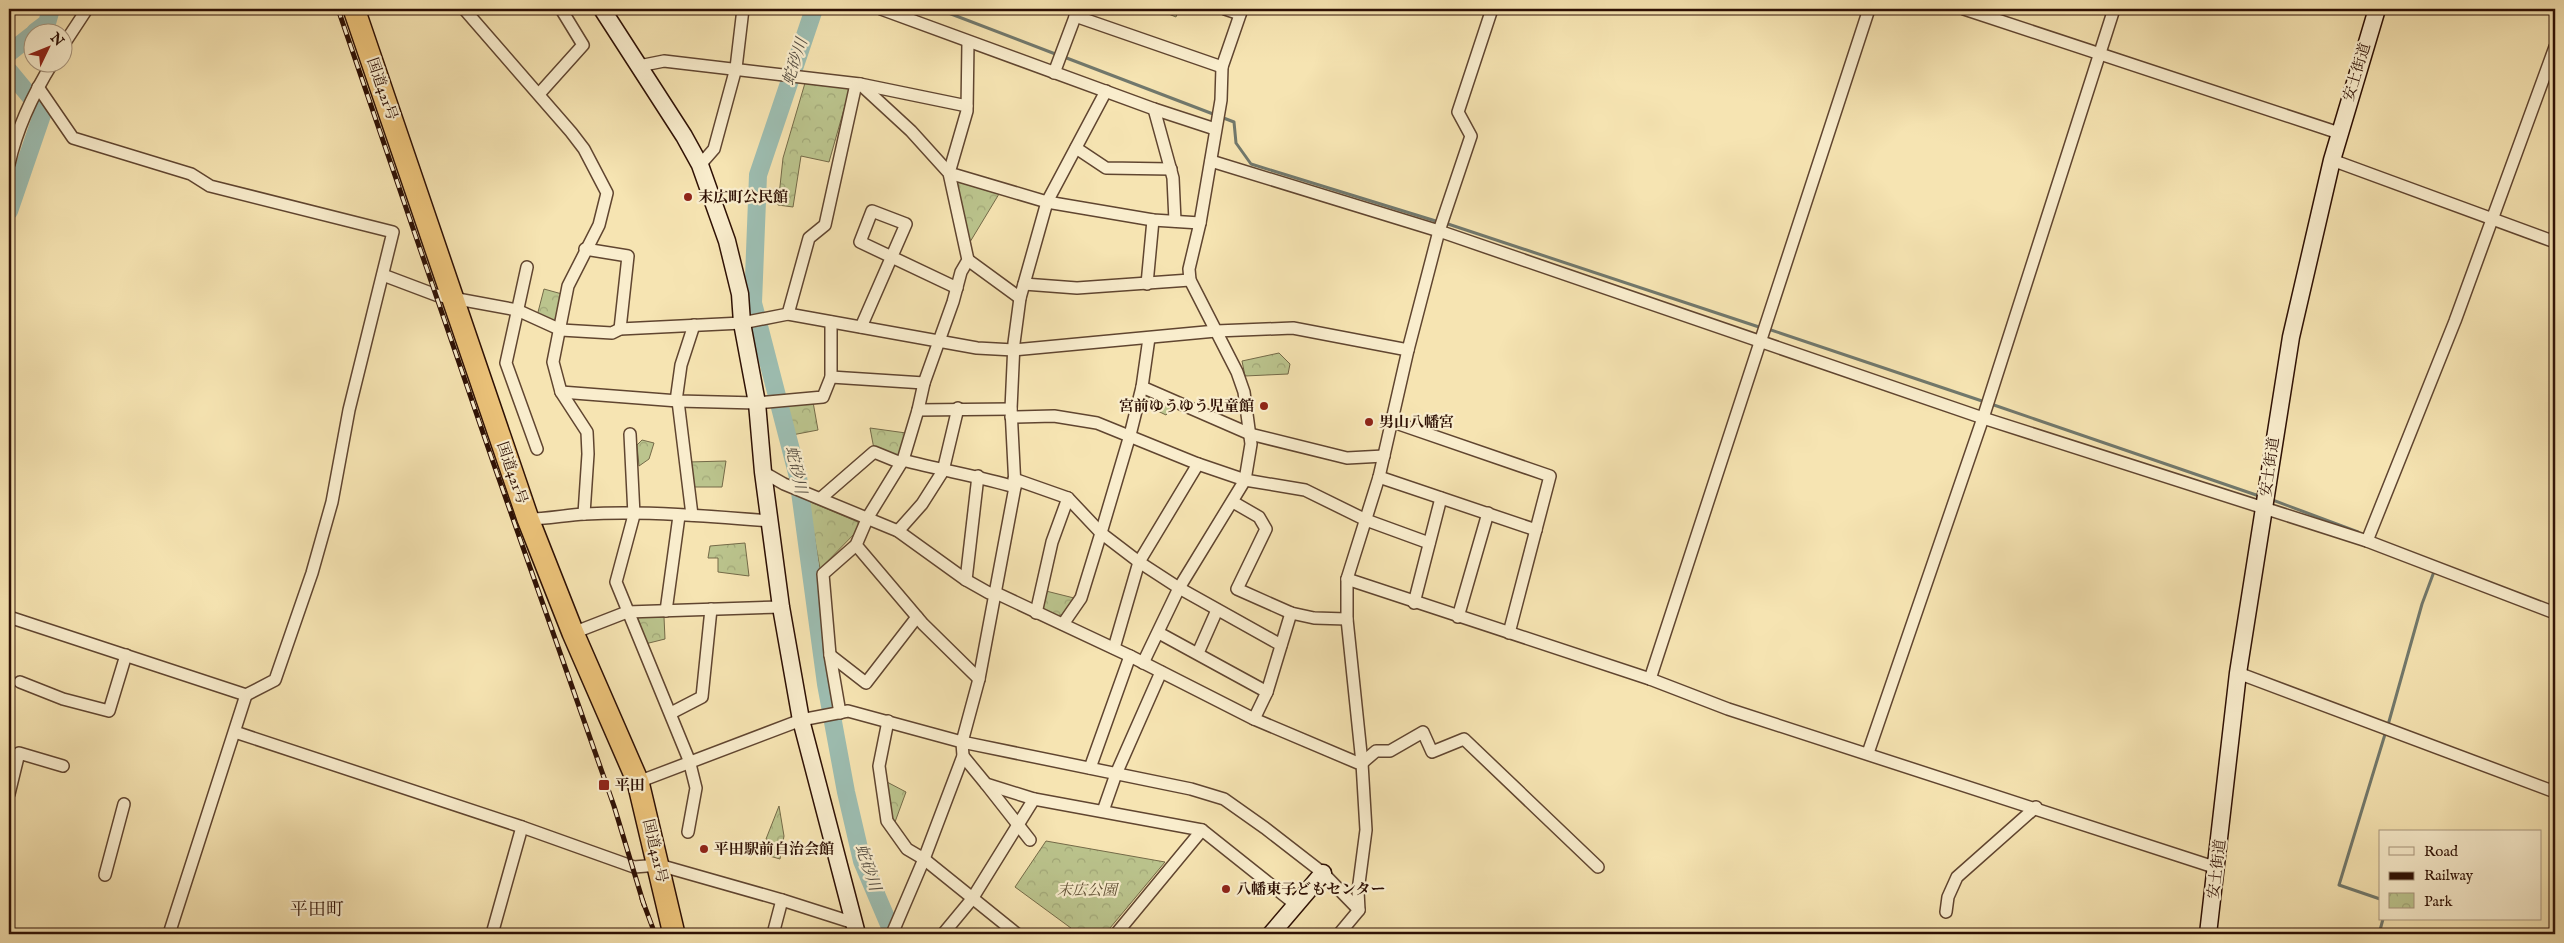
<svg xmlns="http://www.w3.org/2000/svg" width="2564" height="943" font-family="'IM FELL English','Noto Serif JP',serif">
<defs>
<pattern id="park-crowns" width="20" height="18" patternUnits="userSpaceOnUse" patternTransform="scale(1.25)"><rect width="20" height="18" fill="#bbc48d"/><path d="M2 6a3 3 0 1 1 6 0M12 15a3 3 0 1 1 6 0" fill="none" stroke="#a1a778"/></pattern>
</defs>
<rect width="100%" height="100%" fill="#f6e4b2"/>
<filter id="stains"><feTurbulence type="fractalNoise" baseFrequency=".004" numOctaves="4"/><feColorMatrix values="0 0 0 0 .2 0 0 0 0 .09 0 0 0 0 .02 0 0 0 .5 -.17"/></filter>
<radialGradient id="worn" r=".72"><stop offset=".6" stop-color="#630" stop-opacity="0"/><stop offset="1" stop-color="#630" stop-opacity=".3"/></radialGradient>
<!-- park -->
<g fill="url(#park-crowns)" stroke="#746a48">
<polygon points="1156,9 1179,9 1176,17"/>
<polygon points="805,83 850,88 829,162 801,156 793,207 778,205 783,158"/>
<polygon points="955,181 999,194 970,242"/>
<polygon points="544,289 562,294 558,320 551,323 537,316"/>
<polygon points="1279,353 1290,364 1288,374 1245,376 1242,361"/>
<polygon points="1146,391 1169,401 1171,409 1166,415 1143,404"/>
<polygon points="813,402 818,430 792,435 787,406"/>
<polygon points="870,428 906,433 898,456 895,458 874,449"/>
<polygon points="642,440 654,443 649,459 639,466 637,445"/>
<polygon points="726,461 722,487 691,487 688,462"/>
<polygon points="808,501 858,522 859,529 820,569"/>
<polygon points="745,543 749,576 718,572 718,558 708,558 710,546"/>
<polygon points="1046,591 1074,598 1064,614 1057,616 1044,613 1040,606"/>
<polygon points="639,617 664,617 665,639 645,644 636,623"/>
<polygon points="887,782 906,792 895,822 890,813"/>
<polygon points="779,806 784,836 780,859 766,855 770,840 766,839"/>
<polygon points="1046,841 1165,862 1105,934 1079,934 1015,887"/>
</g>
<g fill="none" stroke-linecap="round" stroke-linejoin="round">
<!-- stream -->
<g stroke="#71786c" stroke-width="3">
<polyline points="938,9 1058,55"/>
<polyline points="1064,57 1234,122 1236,143 1251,164 1439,222"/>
<polyline points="1445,223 1762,328"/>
<polyline points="1768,329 1985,402"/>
<polyline points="1991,404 2262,497"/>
<polyline points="2270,499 2358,532"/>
<polyline points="2388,725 2422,604 2435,569"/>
<polyline points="2380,899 2339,885 2386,731"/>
<polyline points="2379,934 2383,919"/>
</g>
<!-- river -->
<g stroke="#9dbeb2" stroke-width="18">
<polyline points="814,9 758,175 753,303 798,477 826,684 846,792 862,861 893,934"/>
<polyline points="35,32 47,23 51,9"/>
<polyline points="9,53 32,35"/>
<polyline points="9,71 43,112 9,211"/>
</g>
<defs>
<g id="street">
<polyline points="464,9 571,132 584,149 607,193 599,225 568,286 553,362 561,392 587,432 588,454 584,514"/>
<polyline points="881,9 1154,109 1215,129"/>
<polyline points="1225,9 1240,14"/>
<polyline points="1964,9 2339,133"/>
<polyline points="1075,16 1222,67"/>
<polyline points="968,42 967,111 949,173 1047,202 1153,220 1200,223"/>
<polyline points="62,47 87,9"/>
<polyline points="639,66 664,61 860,84 911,131 949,173 968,260 961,272 953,302 924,383 918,410 903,460 868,517 856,545 823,574 830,655 840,713"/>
<polyline points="1054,73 1078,9"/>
<polyline points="860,84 967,106"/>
<polyline points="539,94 583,45 561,9"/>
<polyline points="1154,109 1173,178 1175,221"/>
<polyline points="1076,148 1106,168 1171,169"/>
<polyline points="2332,160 2555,242"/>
<polyline points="1211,161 1439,231 1983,418 2367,541 2555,613"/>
<path d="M9 164C17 128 33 94 53 62"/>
<polyline points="700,165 714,149 736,68 743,9"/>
<polyline points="585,249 628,256 620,329"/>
<polyline points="968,260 1020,298"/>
<polyline points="527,267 506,363 537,449"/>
<polyline points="383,275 436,295 517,310 561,330 612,333 620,329 742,323 788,314 977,348 1014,350 1216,331 1293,328 1408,350"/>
<polyline points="1024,284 1077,288 1190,280"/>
<polyline points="1147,284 1153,220"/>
<polyline points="788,314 809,238 825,225 856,84"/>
<polyline points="861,327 906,224 872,211 860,242 957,288"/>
<polyline points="831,377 924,383"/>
<polyline points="1142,387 1250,434 1347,458 1384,456"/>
<polyline points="561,392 678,401 757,403 823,397 831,377 831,322"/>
<polyline points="676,401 681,365 694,325"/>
<polyline points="678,401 692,515"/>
<polyline points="918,410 1011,409"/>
<polyline points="1011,417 1054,416 1097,423 1198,464 1245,480 1305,490 1366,520 1429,543"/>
<polyline points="1393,422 1550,476 1509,633"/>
<polyline points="630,434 634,515 616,582 689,760 696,788 688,832"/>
<path d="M903 460C940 470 978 476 1015 487"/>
<polyline points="763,472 784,484 898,531 966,580 989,593 996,593 1130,656 1254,719 1358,763 1362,763 1376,751 1390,751 1423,732 1432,752 1464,739 1598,867"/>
<polyline points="1379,477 1536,530"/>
<polyline points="1014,479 1068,498 1101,533 1139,562 1179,588 1281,645"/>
<polyline points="821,498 874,452 901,463"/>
<polyline points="1233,502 1259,517 1266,529 1237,589 1291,613 1314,618 1347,619"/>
<path d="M528 519C547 519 566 515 585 514 646 511 709 516 770 521"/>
<polyline points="898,531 922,504 943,471 958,408"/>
<polyline points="2367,541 2455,321 2555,47"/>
<polyline points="856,545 923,624 979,679"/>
<polyline points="1347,579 1650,679 1728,709 2217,868"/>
<polyline points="966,580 978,476"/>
<polyline points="1414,603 1441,498"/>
<polyline points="666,611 679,516"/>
<polyline points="1036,613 1052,542 1068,498"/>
<polyline points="9,617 246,695 275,680 312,573 332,502 349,410 393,232 210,186 191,174 73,138 38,87"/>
<polyline points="1458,617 1488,513"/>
<polyline points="1063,624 1081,598 1101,533 1130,435 1142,387 1149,338"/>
<polyline points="573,633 627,612 781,607"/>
<polyline points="1159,633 1267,692"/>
<polyline points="1114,648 1139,562 1198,464"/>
<polyline points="1198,653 1217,610"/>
<polyline points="830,655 866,683 917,617"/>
<polyline points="1143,663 1179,588 1245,480 1251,444 1244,392 1237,372 1190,280 1189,269 1200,223 1221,100 1222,67 1242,9"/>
<polyline points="2238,673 2555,792"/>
<polyline points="1650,679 1869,9"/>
<polyline points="20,682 63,699 109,711 126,655"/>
<polyline points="671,713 702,697 711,609"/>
<polyline points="1254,719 1267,692 1291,613"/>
<polyline points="888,721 879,766 887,821 907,849 924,859 1017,934"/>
<polyline points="235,732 522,827 634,867 659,865 782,900 854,923"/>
<polyline points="1868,753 1983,418 2114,9"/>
<polyline points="963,756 986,784 1034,799 1202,830 1295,904"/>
<polyline points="1090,768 1130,656"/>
<polyline points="638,782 801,720 848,711 962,742 1191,789 1224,799 1265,828 1323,873 1359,910"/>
<polyline points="986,784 1030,840"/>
<polyline points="9,794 19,753 63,766"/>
<polyline points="1103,811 1116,774 1161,672"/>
<polyline points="105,875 124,804"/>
<polyline points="1946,912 1948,897 1957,877 2036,807"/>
<polyline points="169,934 246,695"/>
<polyline points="492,934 522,827"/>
<polyline points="773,934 782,900"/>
<polyline points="892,934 924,859 963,756 962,742 979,679 1015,487 1011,409 1014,343 1020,298 1047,202 1106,91"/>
<polyline points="943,934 972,899 1034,799"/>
<polyline points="1116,934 1202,830"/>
<polyline points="1339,934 1359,910 1358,891 1366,830 1362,763 1347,619 1347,579 1379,477 1408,350 1439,231 1471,136 1458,112 1492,9"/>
</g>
<g id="secondary">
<polyline points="602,9 684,136 700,165 727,241 740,294 742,323 757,403 763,472 781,607 801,720 857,934"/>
<polyline points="1271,934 1323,873"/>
<polyline points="2208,934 2238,673 2291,337 2332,160 2377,9"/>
</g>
<polyline id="highway" points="354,9 528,519 573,633 638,782 674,934"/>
</defs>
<!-- street casing -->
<use href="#street" stroke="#604530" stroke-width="14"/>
<!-- secondary casing -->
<use href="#secondary" stroke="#2e1004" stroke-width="19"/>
<!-- highway casing -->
<use href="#highway" stroke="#2e1004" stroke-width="24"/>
<!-- street -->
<use href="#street" stroke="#f9edcd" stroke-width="11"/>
<!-- secondary -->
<use href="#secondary" stroke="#f9edcd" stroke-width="16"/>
<!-- highway -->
<use href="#highway" stroke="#ebc279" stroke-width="21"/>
<defs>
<g id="rail">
<polyline points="338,9 493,462 614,806 644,905"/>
<polyline points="642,899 655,934"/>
</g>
</defs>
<!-- rail casing -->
<use href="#rail" stroke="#2e1004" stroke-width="5"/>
<!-- rail -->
<use href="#rail" stroke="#f9edcd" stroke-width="3" stroke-dasharray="9" stroke-linecap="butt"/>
</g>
<!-- markers -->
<g fill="#8f2418" stroke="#f9edcd" stroke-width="2">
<circle cx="688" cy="197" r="5"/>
<circle cx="1264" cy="406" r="5"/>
<circle cx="1369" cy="422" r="5"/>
<rect x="598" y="779" width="12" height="12" rx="2.5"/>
<circle cx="704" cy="849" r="5"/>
<circle cx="1226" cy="889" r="5"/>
</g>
<g text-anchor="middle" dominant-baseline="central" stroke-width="4.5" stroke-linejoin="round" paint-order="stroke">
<!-- street labels -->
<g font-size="15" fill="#2e1004" stroke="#f9edcd">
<text transform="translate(2357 72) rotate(-73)">安土街道</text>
<text transform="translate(382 89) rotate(71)">国道421号</text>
<text transform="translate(2270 467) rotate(-82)">安土街道</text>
<text transform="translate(512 473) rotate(71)">国道421号</text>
<text transform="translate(655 851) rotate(77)">国道421号</text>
<text transform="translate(2217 869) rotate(-83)">安土街道</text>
</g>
<!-- poi labels -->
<g font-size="15" font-weight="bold" fill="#2e1004" stroke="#f9edcd" text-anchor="start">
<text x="698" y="197">末広町公民館</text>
<text x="1254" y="406" text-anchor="end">宮前ゆうゆう児童館</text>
<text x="1379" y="422">男山八幡宮</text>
<text x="615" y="785">平田</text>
<text x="714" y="849">平田駅前自治会館</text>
<text x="1236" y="889">八幡東子どもセンター</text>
</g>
<!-- park labels -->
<g font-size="15" font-style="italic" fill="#5f4f34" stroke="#f9edcd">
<text x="1087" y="890">末広公園</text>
</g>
<!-- water labels -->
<g font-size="16" font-style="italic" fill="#554d41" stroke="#f9edcd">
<text transform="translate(796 62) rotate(-72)">蛇砂川</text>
<text transform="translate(795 470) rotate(78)">蛇砂川</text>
<text transform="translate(867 868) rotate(71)">蛇砂川</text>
</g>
<!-- quarter labels -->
<g font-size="18" fill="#2e1004" stroke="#f9edcd">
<text x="317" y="910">平田町</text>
</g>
</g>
<!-- margin -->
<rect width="2564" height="943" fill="none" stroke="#f6e4b2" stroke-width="30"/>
<rect x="10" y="10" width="2544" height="923" fill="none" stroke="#2e1004" stroke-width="2.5"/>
<rect x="15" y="15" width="2534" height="913" fill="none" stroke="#2e1004"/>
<!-- legend -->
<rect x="2379" y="830" width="162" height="90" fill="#f9edcd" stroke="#a8957d"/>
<rect x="2389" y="847" width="25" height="8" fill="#f9edcd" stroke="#a8957d"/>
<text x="2424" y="856" font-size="15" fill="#2e1004">Road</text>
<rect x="2389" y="872" width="25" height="8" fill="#2e1004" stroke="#a8957d"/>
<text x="2424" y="880" font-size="15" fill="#2e1004">Railway</text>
<rect x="2389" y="893" width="25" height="15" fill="url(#park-crowns)" stroke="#a8957d"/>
<text x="2424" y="906" font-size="15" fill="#2e1004">Park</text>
<!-- north arrow -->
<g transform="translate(48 48) rotate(47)"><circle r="24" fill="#f9edcd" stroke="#a8957d"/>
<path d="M0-4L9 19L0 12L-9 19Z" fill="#8f2418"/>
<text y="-8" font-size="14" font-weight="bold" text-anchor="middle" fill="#2e1004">N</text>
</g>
<rect width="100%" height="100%" filter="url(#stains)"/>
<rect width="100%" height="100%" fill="url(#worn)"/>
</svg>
